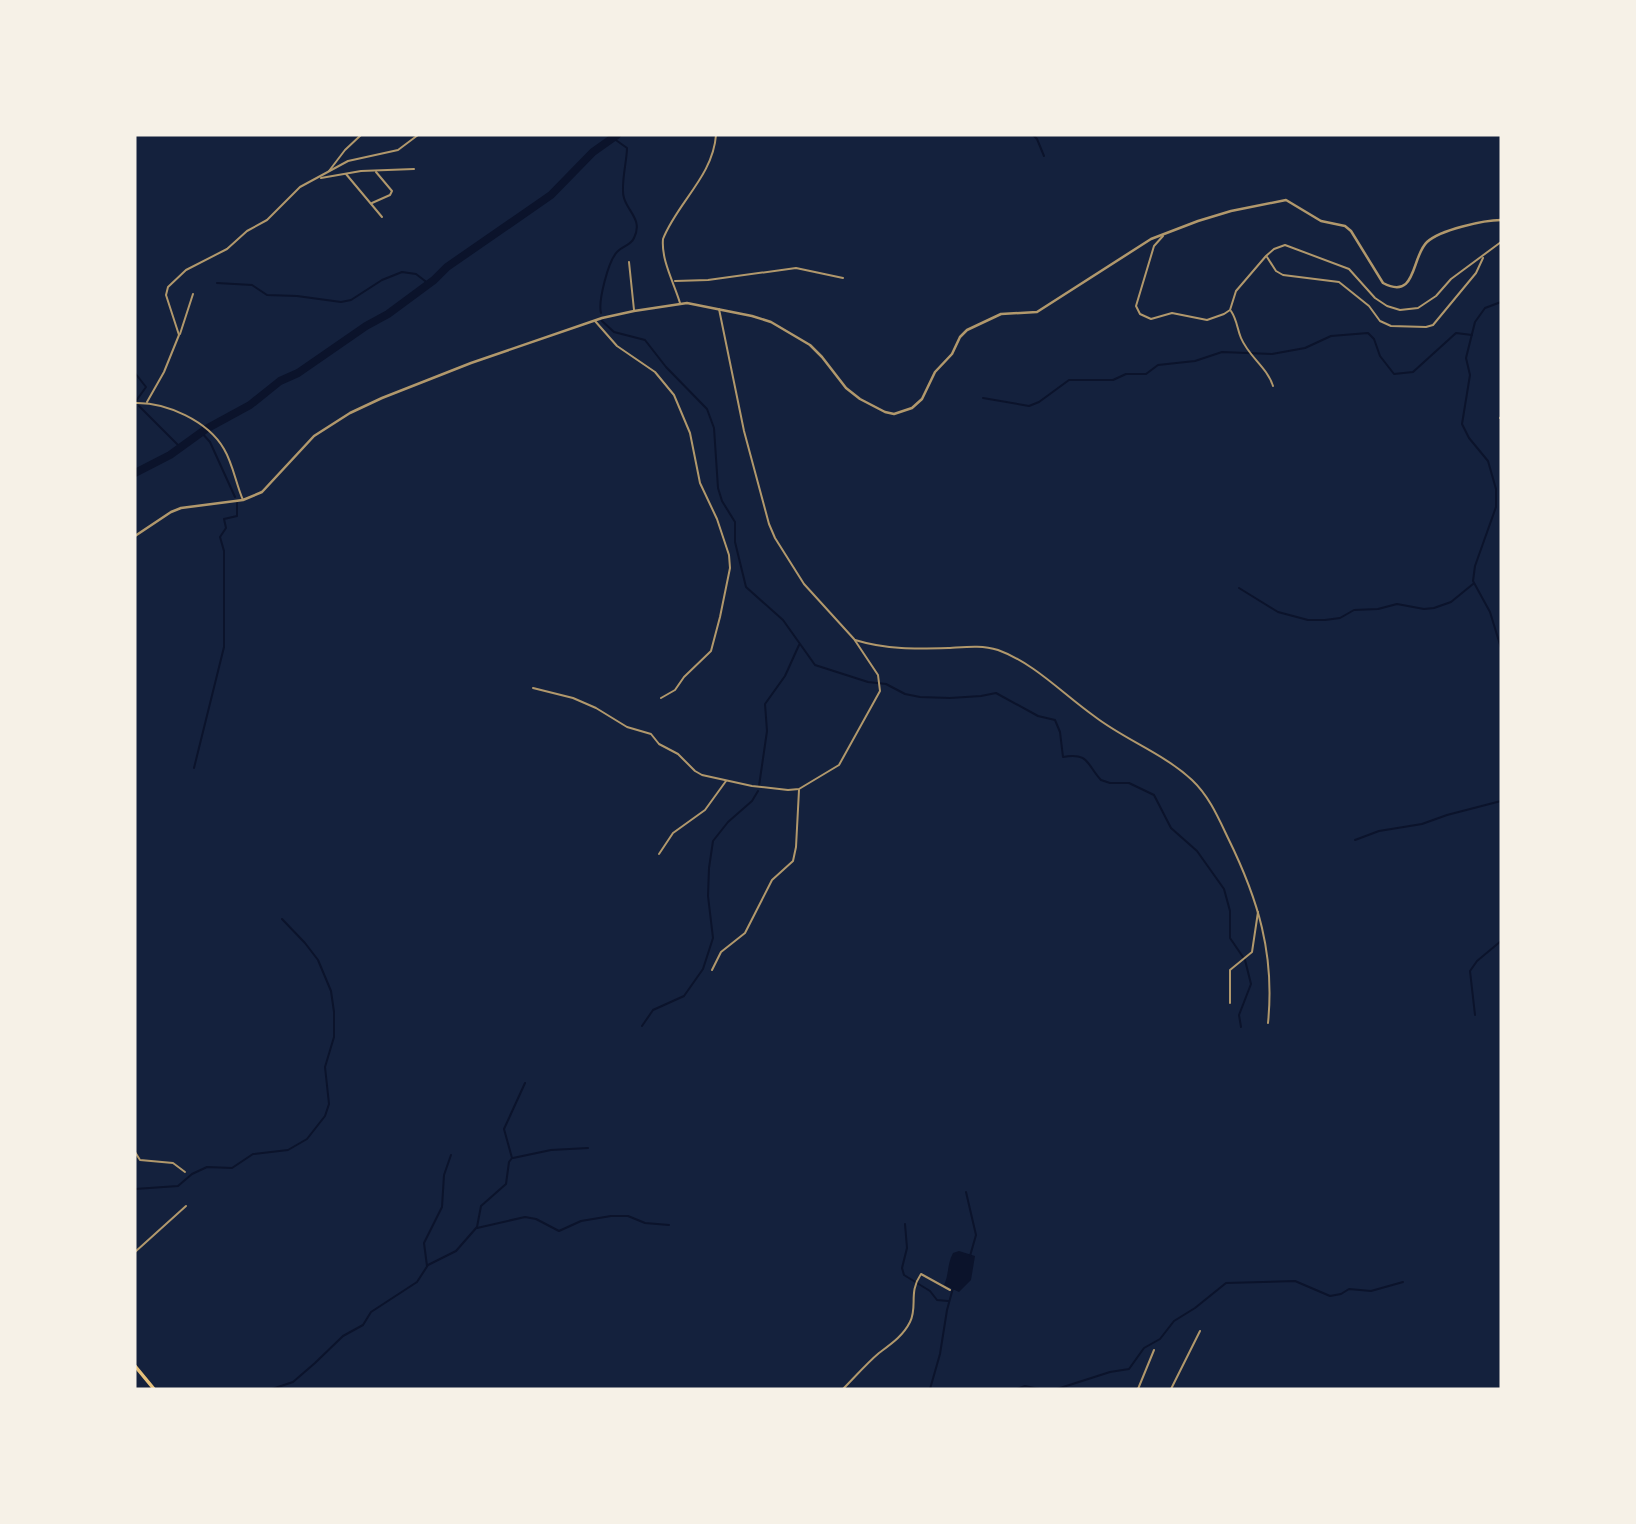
<svg xmlns="http://www.w3.org/2000/svg" width="1636" height="1524" font-family="'Sofia Sans Condensed',sans-serif">
<rect width="100%" height="100%" fill="#14213d"/>
<!-- water -->
<path fill="#0b132b" d="M959 1251 975 1256 971 1280 959 1292 944 1285C949 1275 947 1264 953 1253Z"/>
<g fill="none" stroke-linecap="round" stroke-linejoin="round">
<!-- stream -->
<g stroke="#0b132b" stroke-width="2">
<polyline points="1033,135 1037,139 1044,156"/>
<polyline points="217,283 252,285 267,295 297,296 341,302 351,300 382,280 402,272 416,274 429,284"/>
<polyline points="1501,302 1485,308 1475,322 1466,358 1470,375 1462,424 1469,438 1488,461 1496,489 1496,507 1475,566 1473,581 1490,612 1501,648"/>
<path d="M601 313C598 302 608 260 618 251 623 246 631 245 634 238 643 220 628 212 624 198 620 187 627 161 627 148L613 138"/>
<path d="M602 321 614 332 645 340 666 367 707 409 714 428 718 488 722 501 735 522V542L746 587 783 620 815 665 868 682 886 684 905 694 920 697 950 698 981 696 996 693 1038 716 1055 720 1060 732 1063 757C1089 752 1087 765 1101 780L1110 783H1129L1154 795 1171 828 1197 851 1224 889 1230 911V938L1245 960 1251 984 1239 1015 1241 1027"/>
<polyline points="135,373 146,387 136,401"/>
<polyline points="983,398 1029,406 1039,402 1069,380 1113,380 1126,374 1146,374 1158,365 1195,361 1222,352 1272,354 1305,348 1331,336 1368,333 1374,339 1380,356 1394,374 1413,372 1456,333 1472,335"/>
<polyline points="139,406 180,447"/>
<polyline points="201,432 210,442 235,497"/>
<polyline points="1239,588 1278,612 1308,620 1325,620 1340,618 1354,610 1378,609 1397,604 1424,609 1434,608 1451,602 1473,584"/>
<polyline points="194,768 224,647 224,551 220,537 226,528 224,519 237,516 237,503"/>
<polyline points="759,786 767,731 765,704 785,676 799,645"/>
<polyline points="1355,840 1379,831 1422,824 1447,815 1501,801"/>
<polyline points="1475,1015 1470,971 1477,961 1501,941"/>
<polyline points="642,1026 653,1010 684,996 703,969 713,938 708,896 709,868 713,841 728,822 752,801 758,791"/>
<polyline points="513,1158 551,1150 588,1148"/>
<polyline points="135,1189 178,1186 192,1174 207,1167 232,1168 253,1154 288,1150 307,1139 325,1116 329,1104 325,1067 334,1037 334,1012 331,991 318,960 305,943 282,919"/>
<polyline points="966,1192 976,1235 970,1256"/>
<polyline points="905,1224 907,1248 902,1268 904,1275 930,1291 937,1300 948,1301"/>
<polyline points="477,1228 525,1217 536,1219 559,1231 581,1221 611,1216 628,1216 645,1223 669,1225"/>
<polyline points="427,1266 424,1243 442,1207 444,1175 451,1155"/>
<polyline points="272,1389 293,1382 315,1363 343,1336 363,1325 371,1312 417,1282 428,1265 456,1251 477,1227 481,1206 506,1184 509,1162 512,1158 504,1129 525,1083"/>
<polyline points="930,1389 940,1354 947,1310 953,1288"/>
<polyline points="1017,1389 1025,1386 1039,1389"/>
<polyline points="1057,1389 1110,1372 1129,1369 1144,1348 1160,1339 1174,1321 1195,1308 1226,1283 1295,1281 1330,1296 1341,1294 1349,1289 1371,1291 1403,1282"/>
</g>
<!-- river -->
<polyline stroke="#0b132b" stroke-width="8" points="135,473 170,455 206,429 250,405 280,381 298,373 366,326 388,314 434,280 447,267 551,195 593,152 617,135"/>
<!-- minor -->
<g stroke="#b1986c" stroke-width="2">
<polyline points="329,171 345,150 361,135"/>
<polyline points="346,174 382,217"/>
<polyline points="321,178 361,171 414,169"/>
<polyline points="372,203 390,195 392,191 376,172"/>
<polyline points="1163,236 1154,246 1136,306 1140,314 1151,319 1172,313 1207,320 1224,314 1230,310 1236,291 1266,256 1274,249 1285,245 1349,269 1375,298 1387,306 1400,310 1418,308 1436,296 1451,279 1501,242"/>
<polyline points="1267,257 1276,271 1283,275 1339,282 1369,306 1380,321 1391,326 1426,327 1433,325 1476,273 1483,258"/>
<polyline points="629,262 634,310"/>
<polyline points="675,281 708,280 796,268 843,278"/>
<path d="M680 303C674 283 661 260 663 239 677 203 713 176 716 135"/>
<path d="M1231 311C1237 320 1237 328 1241 338 1249 357 1267 367 1273 386"/>
<polyline points="595,321 617,346 655,372 674,395 690,433 700,483 717,519 729,555 730,568 720,617 711,651 684,677 675,690 661,698"/>
<polyline points="180,334 193,294"/>
<polyline points="147,402 164,372 179,335 166,295 168,287 186,270 227,249 247,231 267,220 300,187 348,161 398,150 418,135"/>
<path d="M135 403C166 402 208 421 224 449 233 464 236 484 243 500"/>
<polyline points="1500,418 1501,417"/>
<path d="M855 640C888 650 916 649 950 648 966 647 982 645 998 650 1034 663 1063 694 1094 716 1125 740 1163 753 1192 780 1209 796 1218 817 1228 838 1258 899 1275 954 1268 1023"/>
<polyline points="533,688 573,698 596,708 627,727 651,734 659,744 678,754 695,771 702,775 752,786 788,790 799,789 839,765 880,691 878,675 854,639 804,584 775,538 769,524 744,431 719,309"/>
<polyline points="659,854 673,833 705,810 726,781"/>
<polyline points="712,970 721,952 745,933 772,880 793,861 796,847 799,790"/>
<polyline points="1230,1003 1230,970 1252,952 1258,912"/>
<polyline points="135,1152 140,1160 173,1163 185,1172"/>
<polyline points="135,1252 186,1206"/>
<path d="M843 1389C855 1377 866 1364 879 1353 891 1344 903 1336 910 1322 918 1306 908 1293 921 1274L950 1290"/>
<polyline points="1138,1389 1154,1350"/>
<polyline points="1171,1389 1200,1331"/>
</g>
<!-- tertiary -->
<path stroke="#b1986c" stroke-width="2.5" d="M135 536 171 512 181 508 243 500 262 492 314 436 350 413 382 398 471 363 602 318 634 311 687 303 752 316 771 322 810 345 822 357 846 388 860 399 885 412 894 414 912 408 922 399 935 372 952 354 960 337 967 330 1001 314 1037 312 1151 239 1198 221 1231 211 1286 200 1321 221 1345 226 1351 231 1383 283C1417 301 1411 257 1427 242 1440 230 1484 220 1501 220"/>
<!-- trunk -->
<polyline stroke="#e5c07b" stroke-width="3.5" points="135,1366 154,1389"/>
</g>
<!-- border -->
<rect width="1636" height="1524" fill="none" stroke="#f6f1e7" stroke-width="273"/>
</svg>
